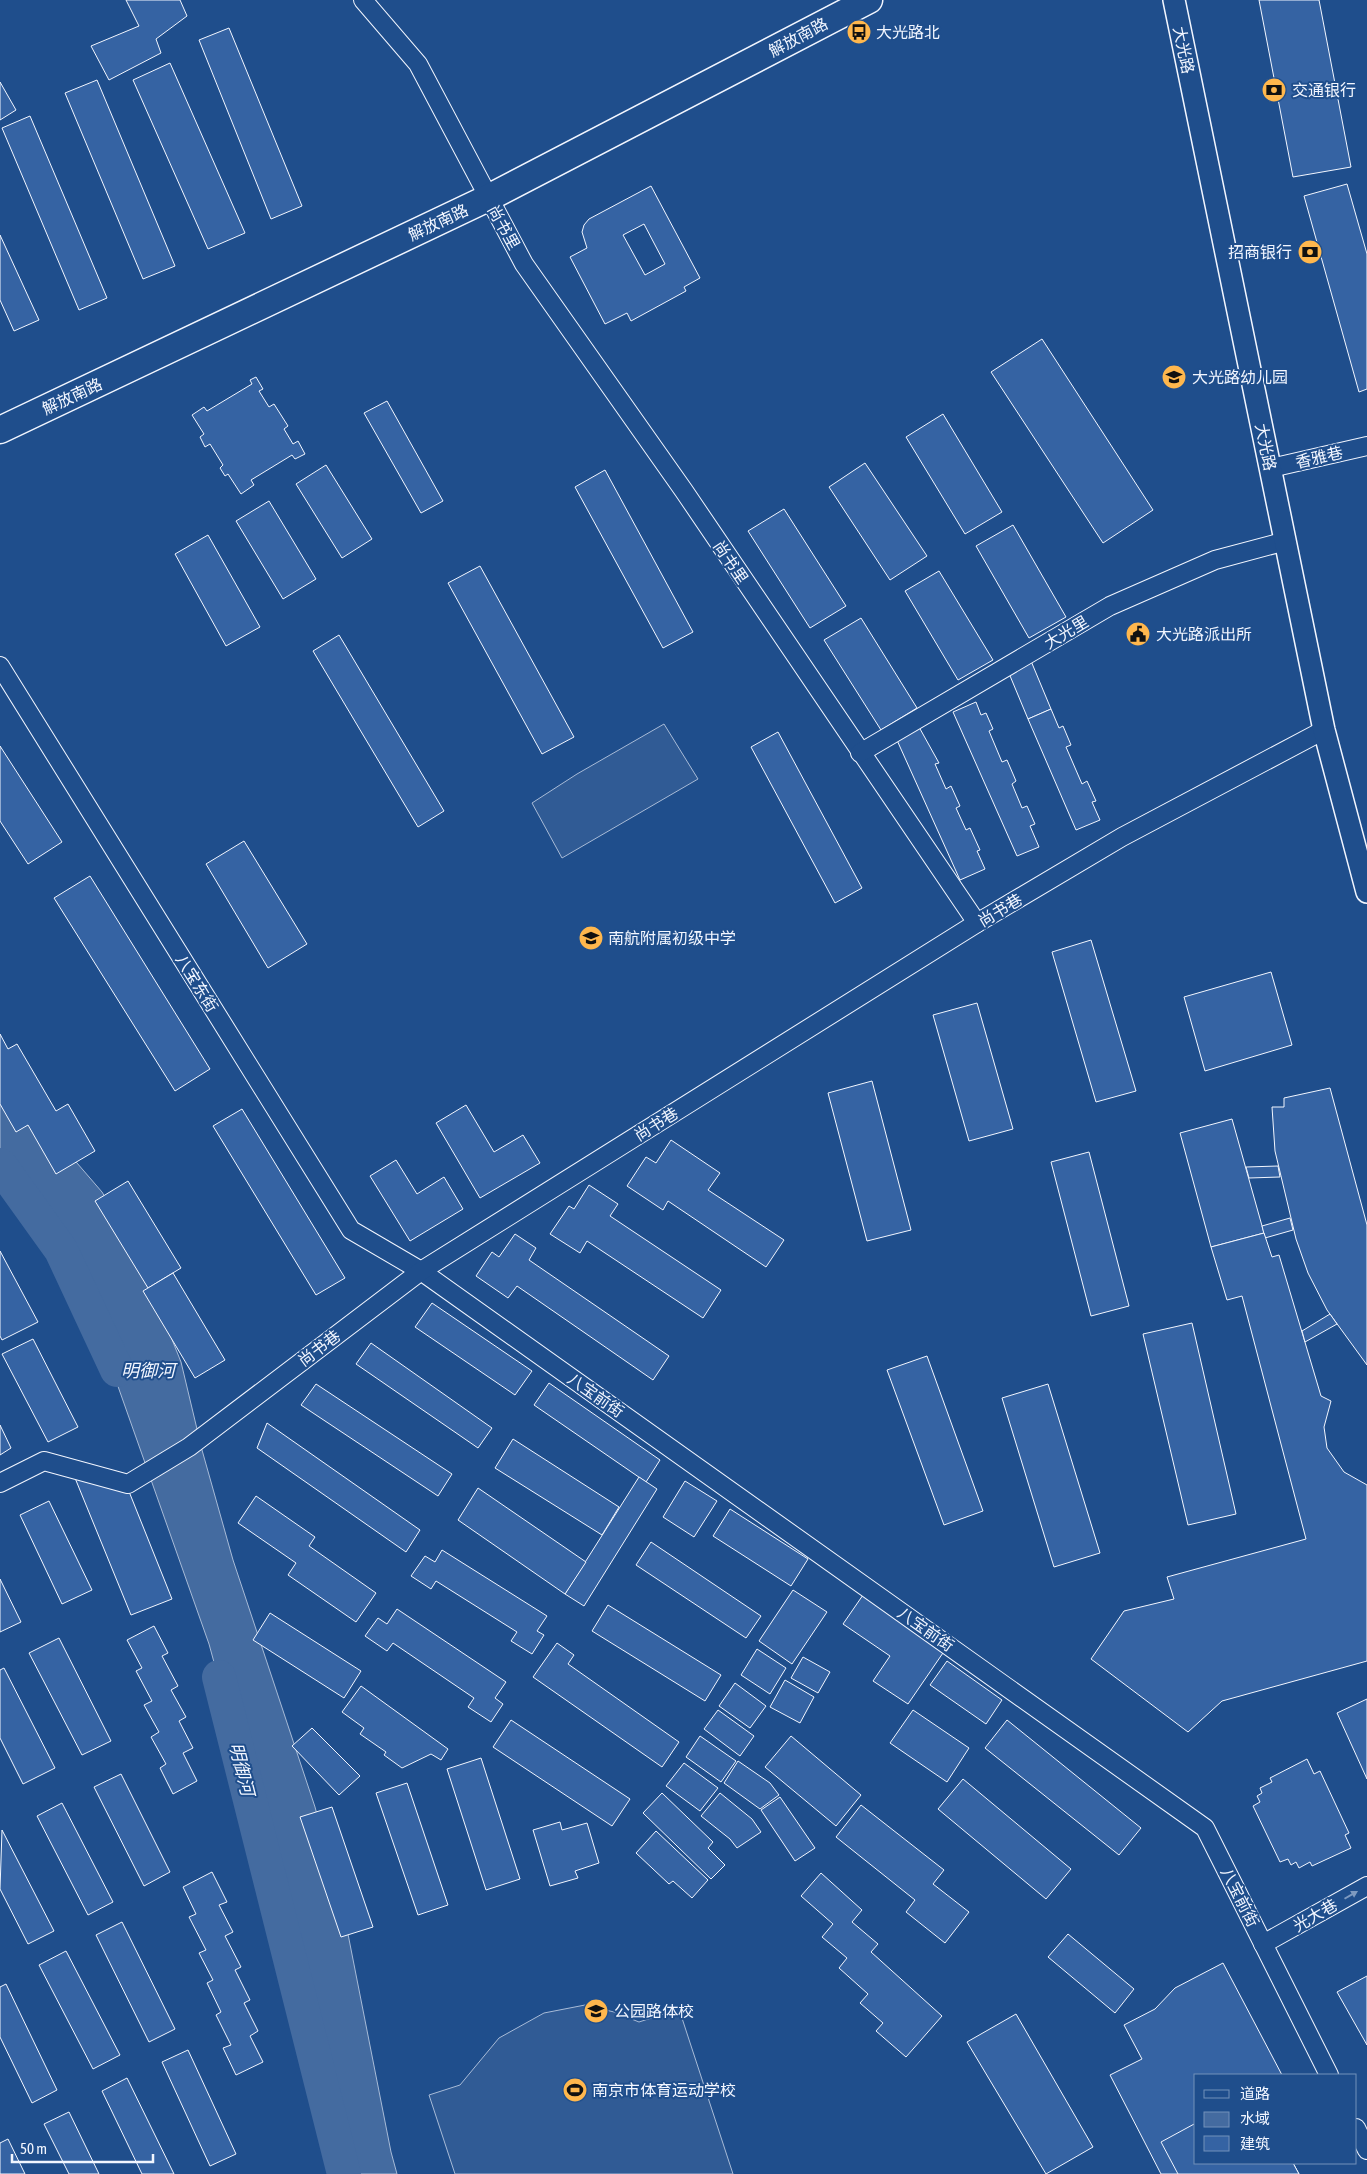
<svg xmlns="http://www.w3.org/2000/svg" width="1367" height="2174" font-family="'Asap Condensed','Noto Sans SC',sans-serif">
<rect width="100%" height="100%" fill="#1f4e8c"/>
<!-- built -->
<g fill="#305b95" stroke="#a8bbd7">
<polygon points="664,724 698,779 562,858 532,803 577,774"/>
<polygon points="585,2005 614,2012 639,2022 679,2009 733,2174 455,2174 429,2095 460,2085 499,2038 544,2013"/>
</g>
<!-- water -->
<polygon fill="#446ba0" stroke="#a8bbd7" points="0,1078 27,1105 102,1192 135,1247 181,1362 202,1450 233,1560 315,1807 346,1924 391,2152 397,2174 349,2174 303,1987 209,1644 79,1276 53,1224 23,1189 0,1172"/>
<g fill="none" stroke-linecap="round" stroke-linejoin="round">
<!-- river -->
<g stroke="#446ba0" stroke-width="34">
<polyline points="0,1165 61,1250 117,1370"/>
<polyline points="219,1677 344,2174"/>
</g>
</g>
<!-- building -->
<g fill="#3563a3" stroke="#f2f6ff" fill-rule="evenodd">
<polygon points="126,0 180,0 187,16 156,39 161,53 109,80 91,46 139,26"/>
<polygon points="1259,0 1319,0 1351,167 1293,177"/>
<polygon points="229,28 302,206 271,219 199,40"/>
<polygon points="170,63 245,233 208,249 133,80"/>
<polygon points="97,80 175,266 143,279 65,93"/>
<polygon points="0,82 16,110 0,120"/>
<polygon points="30,116 107,298 79,310 2,128"/>
<polygon points="1347,184 1367,254 1367,389 1359,392 1304,196"/>
<path d="M651 186 700 278 684 287 686 291 631 321 627 313 605 324 570 257 587 248 582 232 584 225 589 219ZM644 224 665 264 645 275 623 235Z"/>
<polygon points="0,235 39,320 14,331 0,300"/>
<polygon points="1042,339 1153,510 1103,543 991,372"/>
<polygon points="256,377 263,389 259,391 269,407 274,404 288,426 284,429 293,444 298,441 305,454 295,459 292,455 251,480 254,485 241,494 228,474 225,476 220,468 223,465 210,444 205,447 200,437 204,434 192,415 204,407 207,411 252,384 250,380"/>
<polygon points="387,401 443,501 421,513 364,413"/>
<polygon points="943,414 1002,512 965,534 906,437"/>
<polygon points="865,463 927,556 890,580 829,487"/>
<polygon points="326,465 372,539 342,558 296,484"/>
<polygon points="605,470 693,632 663,648 575,487"/>
<polygon points="269,501 316,579 283,599 236,521"/>
<polygon points="784,509 846,606 810,628 748,531"/>
<polygon points="1013,525 1066,617 1029,638 976,546"/>
<polygon points="208,535 260,627 226,646 175,554"/>
<polygon points="480,566 574,737 542,754 448,583"/>
<polygon points="939,571 993,660 958,680 905,591"/>
<polygon points="861,618 917,708 881,730 824,640"/>
<polygon points="339,635 444,811 418,827 313,651"/>
<polygon points="1031,661 1051,709 1028,719 1008,671"/>
<polygon points="976,702 981,715 986,713 993,729 989,731 1002,762 1007,760 1016,781 1012,784 1022,808 1027,806 1035,824 1030,826 1039,847 1017,856 953,712"/>
<polygon points="1051,709 1059,728 1063,726 1071,745 1066,747 1082,784 1087,781 1096,801 1092,802 1100,820 1076,830 1028,719"/>
<polygon points="919,727 939,763 935,764 946,789 951,786 960,806 956,808 966,830 970,828 980,850 977,851 985,869 960,880 896,738"/>
<polygon points="778,732 862,888 835,903 751,747"/>
<polygon points="0,746 62,842 28,864 0,821"/>
<polygon points="244,841 307,944 268,968 206,864"/>
<polygon points="90,876 210,1069 175,1091 54,898"/>
<polygon points="1091,940 1136,1091 1096,1102 1052,952"/>
<polygon points="1271,972 1292,1045 1205,1071 1184,997"/>
<polygon points="977,1003 1013,1129 969,1141 933,1015"/>
<polygon points="0,1034 8,1049 17,1044 56,1111 68,1104 95,1151 56,1174 28,1125 16,1132 0,1104"/>
<polygon points="872,1081 911,1230 867,1241 828,1093"/>
<polygon points="1330,1088 1367,1225 1367,1365 1327,1310 1308,1273 1296,1239 1275,1151 1272,1107 1284,1107 1284,1098"/>
<polygon points="466,1105 494,1152 523,1135 540,1163 480,1198 436,1123"/>
<polygon points="242,1109 345,1278 316,1295 213,1126"/>
<polygon points="1232,1119 1264,1233 1211,1247 1180,1133"/>
<polygon points="671,1140 720,1173 708,1190 784,1240 766,1267 668,1201 663,1210 627,1186 646,1157 656,1163"/>
<polygon points="1089,1152 1129,1306 1091,1316 1051,1162"/>
<polygon points="396,1160 417,1194 444,1177 463,1209 410,1241 370,1176"/>
<polygon points="1278,1166 1280,1177 1249,1178 1246,1167"/>
<polygon points="128,1181 181,1268 148,1288 95,1201"/>
<polygon points="589,1185 618,1204 610,1216 721,1290 703,1318 587,1241 580,1253 550,1234 569,1206 574,1209"/>
<polygon points="1290,1218 1293,1230 1265,1238 1262,1226"/>
<polygon points="1264,1233 1272,1257 1279,1255 1321,1396 1331,1401 1324,1427 1327,1448 1344,1472 1367,1485 1367,1661 1222,1701 1188,1732 1091,1659 1124,1611 1174,1599 1167,1577 1306,1539 1242,1296 1227,1300 1211,1247"/>
<polygon points="515,1234 536,1248 529,1260 669,1356 653,1380 517,1286 508,1298 476,1276 492,1252 499,1257"/>
<polygon points="0,1251 38,1322 2,1340 0,1336"/>
<polygon points="173,1273 225,1360 195,1378 143,1291"/>
<polygon points="432,1303 532,1371 515,1395 415,1327"/>
<polygon points="1330,1314 1337,1324 1305,1342 1302,1331"/>
<polygon points="1192,1323 1236,1514 1188,1525 1143,1334"/>
<polygon points="33,1339 78,1427 48,1442 2,1354"/>
<polygon points="371,1343 492,1428 478,1448 356,1364"/>
<polygon points="927,1356 983,1511 944,1525 887,1370"/>
<polygon points="549,1383 660,1460 646,1482 534,1405"/>
<polygon points="316,1384 452,1474 438,1496 301,1405"/>
<polygon points="1048,1384 1100,1553 1054,1567 1002,1398"/>
<polygon points="267,1423 420,1530 406,1552 257,1448"/>
<polygon points="0,1425 11,1448 0,1455"/>
<polygon points="513,1439 619,1507 602,1535 495,1468"/>
<polygon points="639,1477 657,1489 584,1606 565,1594"/>
<polygon points="75,1478 128,1489 172,1599 131,1615"/>
<polygon points="685,1481 717,1501 694,1537 663,1517"/>
<polygon points="478,1488 586,1562 565,1594 458,1520"/>
<polygon points="256,1496 315,1537 309,1546 376,1593 356,1622 288,1575 296,1563 238,1523"/>
<polygon points="49,1501 92,1590 62,1604 20,1515"/>
<polygon points="730,1509 808,1559 791,1586 713,1536"/>
<polygon points="651,1542 761,1616 746,1638 636,1565"/>
<polygon points="442,1550 547,1616 537,1631 544,1635 532,1654 511,1641 517,1632 436,1581 431,1589 411,1576 425,1556 435,1562"/>
<polygon points="0,1579 21,1622 0,1632"/>
<polygon points="793,1590 827,1612 792,1664 759,1641"/>
<polygon points="863,1595 945,1650 908,1704 873,1681 890,1656 843,1624"/>
<polygon points="608,1605 721,1675 705,1701 592,1631"/>
<polygon points="397,1609 506,1682 495,1698 503,1704 491,1722 468,1707 474,1698 393,1643 387,1651 365,1636 378,1618 387,1624"/>
<polygon points="270,1613 361,1671 344,1698 253,1640"/>
<polygon points="154,1626 168,1653 162,1656 178,1686 171,1690 186,1717 179,1721 193,1748 183,1753 197,1781 173,1794 160,1768 166,1764 151,1737 159,1732 144,1705 152,1701 136,1671 142,1668 127,1640"/>
<polygon points="59,1638 111,1741 82,1755 29,1653"/>
<polygon points="557,1643 574,1655 568,1664 679,1742 662,1767 533,1677"/>
<polygon points="757,1649 786,1668 770,1694 741,1675"/>
<polygon points="803,1657 830,1672 818,1693 791,1678"/>
<polygon points="947,1661 1002,1700 986,1724 930,1685"/>
<polygon points="4,1668 55,1768 23,1784 0,1738 0,1670"/>
<polygon points="785,1680 814,1697 800,1723 770,1707"/>
<polygon points="735,1683 766,1706 750,1728 719,1706"/>
<polygon points="361,1686 448,1749 441,1760 431,1754 402,1768 384,1755 386,1752 360,1734 364,1728 342,1712"/>
<polygon points="1367,1699 1367,1779 1337,1713"/>
<polygon points="718,1710 754,1736 740,1756 704,1729"/>
<polygon points="913,1710 969,1748 947,1782 890,1743"/>
<polygon points="511,1720 630,1799 612,1826 493,1747"/>
<polygon points="1007,1720 1141,1828 1119,1855 985,1748"/>
<polygon points="312,1728 360,1776 339,1795 292,1746"/>
<polygon points="700,1736 736,1761 721,1782 686,1757"/>
<polygon points="791,1736 861,1795 836,1826 765,1767"/>
<polygon points="481,1758 520,1879 486,1890 447,1769"/>
<polygon points="1307,1759 1314,1774 1320,1771 1349,1833 1345,1835 1351,1848 1312,1866 1310,1862 1299,1868 1296,1862 1291,1865 1288,1859 1280,1862 1253,1806 1260,1802 1257,1796 1262,1793 1260,1788 1272,1782 1270,1778"/>
<polygon points="738,1761 770,1783 779,1795 760,1809 724,1783"/>
<polygon points="684,1763 718,1788 700,1811 666,1786"/>
<polygon points="121,1774 170,1872 144,1886 94,1787"/>
<polygon points="963,1779 1071,1869 1046,1899 938,1809"/>
<polygon points="407,1783 448,1905 418,1915 376,1793"/>
<polygon points="662,1793 713,1842 708,1848 725,1865 711,1879 643,1813"/>
<polygon points="720,1793 752,1819 761,1832 737,1848 730,1839 701,1816"/>
<polygon points="780,1797 815,1848 795,1861 761,1810"/>
<polygon points="62,1803 113,1902 88,1915 37,1816"/>
<polygon points="861,1805 944,1870 933,1884 969,1912 945,1943 906,1912 915,1900 836,1837"/>
<polygon points="332,1807 373,1927 341,1937 300,1817"/>
<polygon points="560,1822 562,1830 587,1823 599,1863 575,1871 578,1878 550,1886 533,1830"/>
<polygon points="2,1830 54,1931 28,1944 0,1889"/>
<polygon points="656,1831 708,1880 692,1898 673,1881 669,1884 636,1853"/>
<polygon points="212,1872 227,1902 219,1905 233,1932 225,1936 241,1967 235,1970 250,2000 244,2003 258,2031 250,2036 263,2062 236,2075 223,2048 231,2045 216,2015 221,2012 207,1983 213,1980 199,1953 206,1950 189,1917 196,1914 183,1887"/>
<polygon points="821,1873 862,1910 852,1922 878,1944 871,1952 942,2016 906,2057 876,2031 883,2023 860,2003 868,1994 839,1968 847,1958 822,1937 833,1924 801,1896"/>
<polygon points="122,1922 175,2029 149,2042 96,1935"/>
<polygon points="1068,1934 1134,1989 1115,2013 1048,1957"/>
<polygon points="66,1951 120,2055 93,2069 39,1965"/>
<polygon points="1223,1963 1282,2075 1196,2075 1196,2163 1293,2163 1299,2174 1161,2174 1110,2075 1142,2059 1124,2025 1155,2009 1175,1988"/>
<polygon points="1367,1976 1367,2045 1337,1992"/>
<polygon points="6,1984 57,2090 32,2103 0,2037 0,1987"/>
<polygon points="1016,2014 1093,2147 1046,2174 967,2042"/>
<polygon points="188,2050 236,2154 210,2166 162,2062"/>
<polygon points="127,2078 174,2174 142,2174 102,2091"/>
<polygon points="69,2112 99,2174 69,2174 44,2124"/>
<polygon points="1196,2123 1196,2163 1293,2163 1299,2174 1178,2174 1161,2142"/>
<polygon points="8,2139 25,2174 0,2174 0,2143"/>
</g>
<g fill="none" stroke-linecap="round" stroke-linejoin="round">
<defs>
<g id="minor">
<polyline points="363,0 418,64 524,264 684,491 977,923"/>
<polyline points="1271,468 1367,446"/>
<polyline points="0,666 351,1230 421,1271 1205,1828 1329,2075"/>
<polyline points="860,753 1110,606 1215,560 1286,541"/>
<polyline points="0,1483 44,1461 128,1484 189,1447 421,1271 977,923 1122,837 1324,730"/>
<polyline points="1263,1944 1367,1886"/>
<polyline points="1356,2128 1367,2150"/>
</g>
<polyline id="tertiary" points="1174,0 1324,730 1367,892"/>
<polyline id="primary" points="0,430 488,198 869,0"/>
</defs>
<!-- minor casing -->
<use href="#minor" stroke="#f2f6ff" stroke-width="20"/>
<!-- tertiary casing -->
<use href="#tertiary" stroke="#f2f6ff" stroke-width="24"/>
<!-- primary casing -->
<use href="#primary" stroke="#f2f6ff" stroke-width="29"/>
<!-- minor -->
<use href="#minor" stroke="#1f4e8c" stroke-width="18"/>
<!-- tertiary -->
<use href="#tertiary" stroke="#1f4e8c" stroke-width="21"/>
<!-- primary -->
<use href="#primary" stroke="#1f4e8c" stroke-width="26"/>
</g>
<!-- one-way arrows -->
<defs><path id="oneway-solid" d="M-6-.8H1V-3.2L6.5 0L1 3.2V.8H-6Z" transform="scale(1.25)"/></defs>
<use fill="#7e9ac0" href="#oneway-solid" transform="translate(1351 1895) rotate(-30)"/>
<!-- icons -->
<defs>
<symbol id="bus-disc" viewBox="-11 -11 22 22"><circle r="9.5" fill="#ffb74d" stroke="#1f4e8c"/><path d="M-5-6H5V4H4V6H2V4H-2V6H-4V4H-5ZM-3.5-4V0h7V-4ZM-3.5 1.2v1.5H-2V1.2ZM2 1.2v1.5H3.5V1.2Z" fill="#111"/></symbol>
<symbol id="bank-disc" viewBox="-11 -11 22 22"><circle r="9.5" fill="#ffb74d" stroke="#1f4e8c"/><path d="M-6-4H6V4H-6ZM0-2.3a2.3 2.3 0 1 0 0 4.6a2.3 2.3 0 1 0 0-4.6Z" fill="#111"/></symbol>
<symbol id="school-disc" viewBox="-11 -11 22 22"><circle r="9.5" fill="#ffb74d" stroke="#1f4e8c"/><path d="M0-5L7-2L0 1L-7-2ZM-4 1L0 2.5L4 1V4Q0 6-4 4Z" fill="#111"/></symbol>
<symbol id="civic-disc" viewBox="-11 -11 22 22"><circle r="9.5" fill="#ffb74d" stroke="#1f4e8c"/><path d="M-.6-6.5H3V-4.5H.6V-3L4-1V1h2V6H-6V1h2V-1L-.6-3ZM-1.2 2.5V6h2.4V2.5Z" fill="#111"/></symbol>
<symbol id="stadium-disc" viewBox="-11 -11 22 22"><circle r="9.5" fill="#ffb74d" stroke="#1f4e8c"/><path d="M0-5a6.5 5 0 1 0 0 10a6.5 5 0 1 0 0-10ZM-3.5-1.8h7v3.6h-7Z" fill="#111"/></symbol>
</defs>
<g fill-rule="evenodd">
<use href="#bus-disc" x="845" y="18" width="28" height="28"/>
<use href="#bank-disc" x="1260" y="76" width="28" height="28"/>
<use href="#bank-disc" x="1296" y="238" width="28" height="28"/>
<use href="#school-disc" x="1160" y="363" width="28" height="28"/>
<use href="#civic-disc" x="1124" y="620" width="28" height="28"/>
<use href="#school-disc" x="577" y="924" width="28" height="28"/>
<use href="#school-disc" x="582" y="1997" width="28" height="28"/>
<use href="#stadium-disc" x="561" y="2076" width="28" height="28"/>
</g>
<g text-anchor="middle" dominant-baseline="central" stroke-width="4" stroke-linejoin="round" paint-order="stroke">
<!-- poi labels -->
<g font-size="16" fill="#f2f6ff" stroke="#1f4e8c" text-anchor="start">
<text x="876" y="32">大光路北</text>
<text x="1292" y="90">交通银行</text>
<text x="1292" y="252" text-anchor="end">招商银行</text>
<text x="1192" y="377">大光路幼儿园</text>
<text x="1156" y="634">大光路派出所</text>
<text x="608" y="938">南航附属初级中学</text>
<text x="614" y="2011">公园路体校</text>
<text x="592" y="2090">南京市体育运动学校</text>
</g>
<!-- street labels -->
<g font-size="16" fill="#f2f6ff" stroke="#1f4e8c">
<text transform="translate(798 37) rotate(-28)">解放南路</text>
<text transform="translate(1184 50) rotate(78)">大光路</text>
<text transform="translate(438 222) rotate(-25)">解放南路</text>
<text transform="translate(504 227) rotate(61)">尚书里</text>
<text transform="translate(72 396) rotate(-25)">解放南路</text>
<text transform="translate(1266 447) rotate(78)">大光路</text>
<text transform="translate(1319 457) rotate(-13)">香雅巷</text>
<text transform="translate(731 562) rotate(56)">尚书里</text>
<text transform="translate(1066 632) rotate(-31)">大光里</text>
<text transform="translate(1000 910) rotate(-31)">尚书巷</text>
<text transform="translate(197 983) rotate(58)">八宝东街</text>
<text transform="translate(656 1124) rotate(-32)">尚书巷</text>
<text transform="translate(319 1348) rotate(-37)">尚书巷</text>
<text transform="translate(596 1395) rotate(35)">八宝前街</text>
<text transform="translate(926 1629) rotate(35)">八宝前街</text>
<text transform="translate(1240 1897) rotate(63)">八宝前街</text>
<text transform="translate(1315 1915) rotate(-30)">光大巷</text>
</g>
<!-- water labels -->
<g font-size="18" font-style="italic" fill="#f2f6ff" stroke="#1f4e8c">
<text x="148" y="1370">明御河</text>
<text transform="translate(242 1769) rotate(76)">明御河</text>
</g>
</g>
<!-- legend -->
<rect x="1194" y="2074" width="162" height="90" fill="#1f4e8c" stroke="#7391ba"/>
<rect x="1204" y="2090" width="25" height="8" fill="#1f4e8c" stroke="#7391ba"/>
<text x="1240" y="2099" font-size="15" fill="#f2f6ff">道路</text>
<rect x="1204" y="2112" width="25" height="15" fill="#446ba0" stroke="#7391ba"/>
<text x="1240" y="2124" font-size="15" fill="#f2f6ff">水域</text>
<rect x="1204" y="2136" width="25" height="15" fill="#3563a3" stroke="#7391ba"/>
<text x="1240" y="2149" font-size="15" fill="#f2f6ff">建筑</text>
<!-- scale -->
<path d="M12 2154v8h141v-8" fill="none" stroke="#f2f6ff" stroke-width="2.5"/>
<text x="20" y="2154" font-size="15" fill="#f2f6ff" stroke="#1f4e8c" stroke-width="4" paint-order="stroke">50 m</text>
</svg>
